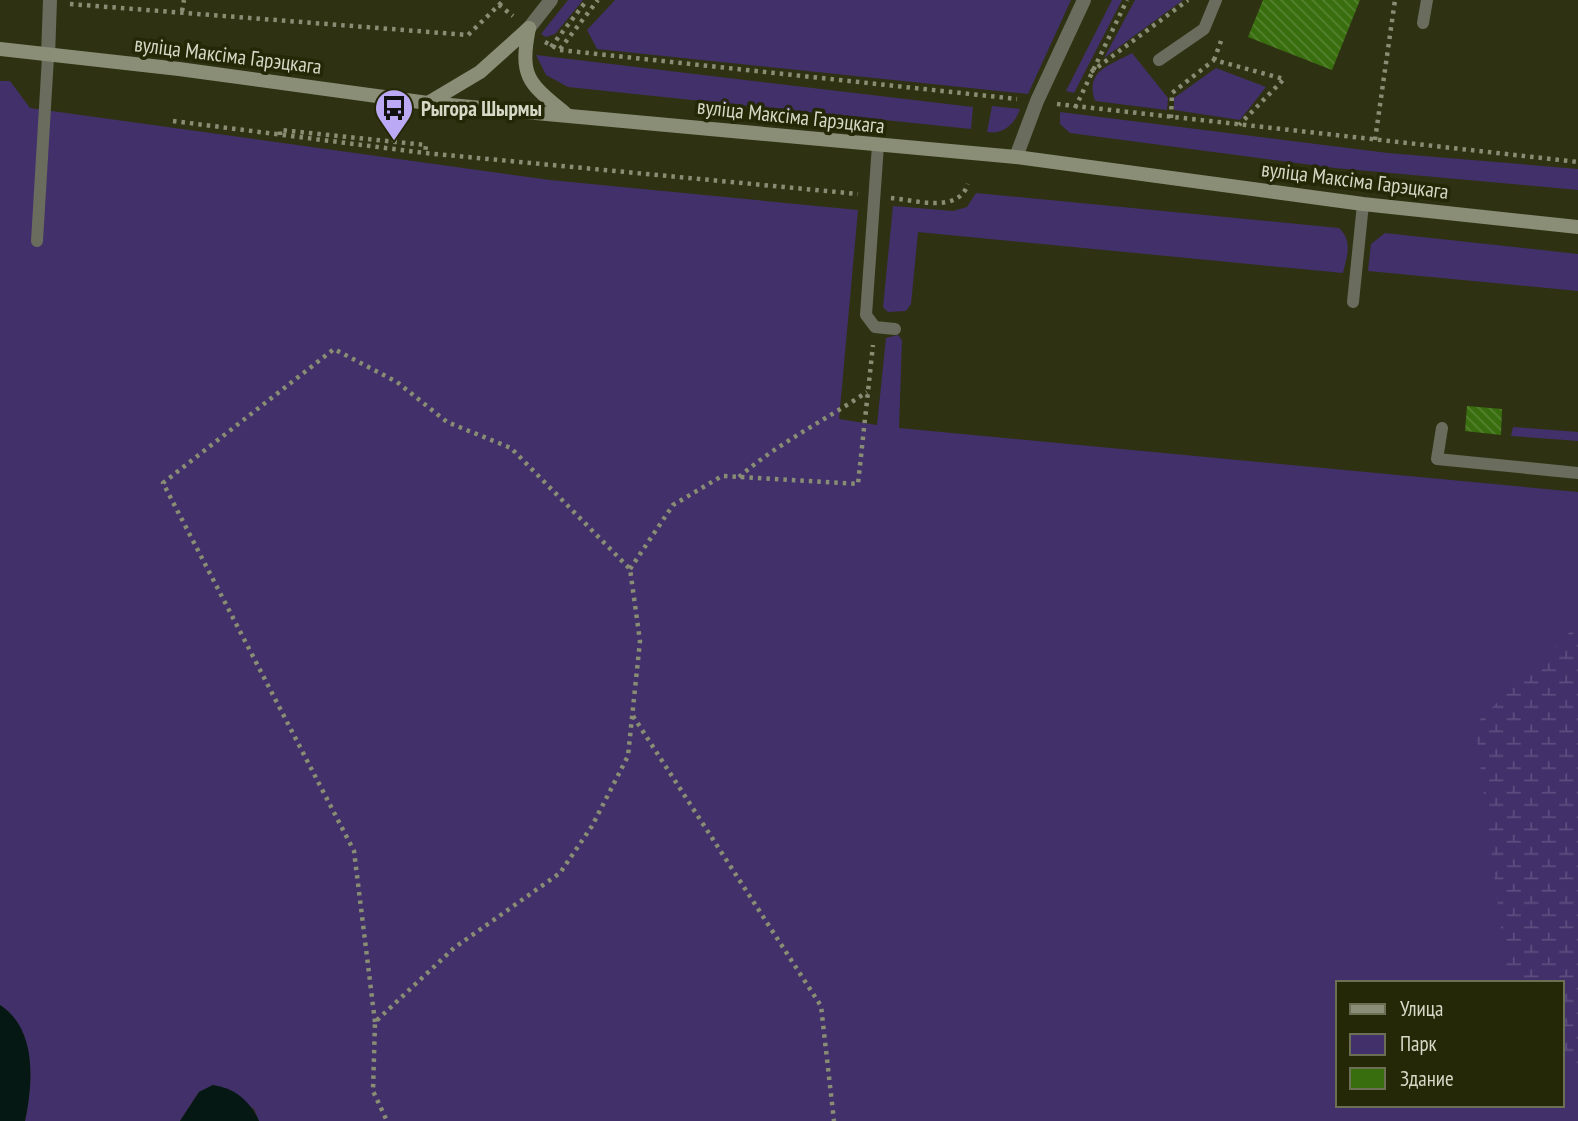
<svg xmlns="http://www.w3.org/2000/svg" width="1578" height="1121" font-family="'PT Sans Narrow',sans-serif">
<defs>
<pattern id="wetland-marsh" width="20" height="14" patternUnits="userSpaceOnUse" patternTransform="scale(1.75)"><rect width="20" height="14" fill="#42306b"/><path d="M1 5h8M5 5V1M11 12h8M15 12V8" fill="none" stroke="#5c4d7f"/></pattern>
<pattern id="building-back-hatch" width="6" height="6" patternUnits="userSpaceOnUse" patternTransform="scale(1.75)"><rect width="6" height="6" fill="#396e0f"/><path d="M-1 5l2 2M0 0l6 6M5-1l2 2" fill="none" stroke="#558230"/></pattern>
</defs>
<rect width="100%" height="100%" fill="#2e3212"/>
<!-- green -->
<g fill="#42306b" fill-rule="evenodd">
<polygon points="568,0 583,0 555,34 546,37 541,34"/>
<polygon points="615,0 1071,0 1028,94 597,49 587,30"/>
<polygon points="1112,0 1122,0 1074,93 1066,91"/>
<polygon points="1135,0 1183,0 1104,58"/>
<path d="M1132 53 1168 98 1167 110 1095 101C1085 70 1109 66 1132 53Z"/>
<polygon points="536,55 973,107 971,129 568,87 546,75"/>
<polygon points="1216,68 1266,87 1240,120 1174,110 1174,98"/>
<path d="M0 81H10L30 108 550 180 858 210 839 419 877 425 886 338 898 335 902 340 899 428 1578 492V1121H259L254 1109 213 1085 199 1092 180 1121H25C33 1082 37 1030 0 1005ZM1338 983H1562V1105H1338Z"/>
<path d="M992 106 1020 109C1015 124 1003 135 987 132Z"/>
<polygon points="1060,112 1388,153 1578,169 1578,190 1335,168 1070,133 1060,124"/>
<path d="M976 193 1339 228C1353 241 1347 256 1343 273L918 232 911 304 906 311 888 312 883 307 893 206 953 211 967 207Z"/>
<polygon points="1385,233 1578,254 1578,291 1368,271 1371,244"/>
<polygon points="1513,427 1578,432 1578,441 1511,436"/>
</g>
<!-- wetland -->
<polygon fill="url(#wetland-marsh)" points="1578,624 1578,1066 1562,1048 1562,983 1508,983 1475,724"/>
<!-- water -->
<g fill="#061814">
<path d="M0 1005C37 1029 33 1082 25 1121H0Z"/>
<path d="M213 1085C235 1088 250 1101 259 1121H180L199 1092Z"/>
</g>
<!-- building -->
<g fill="url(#building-back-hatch)">
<polygon points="1263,0 1360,0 1332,70 1248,37"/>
<polygon points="1467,406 1502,409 1501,435 1465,431"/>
</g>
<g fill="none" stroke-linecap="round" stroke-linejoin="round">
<!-- path -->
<g stroke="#898d74" stroke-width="4.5" stroke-dasharray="3.5 5" stroke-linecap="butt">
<polyline points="70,4 468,35 499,5 513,16"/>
<polyline points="499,5 504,0"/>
<polyline points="182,11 184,0"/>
<polyline points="545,42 560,50 1017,99"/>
<polyline points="551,47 587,0"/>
<polyline points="560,49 598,0"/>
<polyline points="1214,60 1221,41"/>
<polyline points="1091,72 1188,0"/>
<polyline points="1057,104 1578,162"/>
<polyline points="1075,108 1127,0"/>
<polyline points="1171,118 1172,93 1214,60 1284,79 1239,125"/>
<polyline points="173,121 425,153 858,194"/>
<polyline points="280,135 280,130 426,145 425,153"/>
<polyline points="1375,140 1395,0"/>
<polyline points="394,142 396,119"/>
<path d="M891 198C916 200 958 214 968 184"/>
<path d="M739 477C778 443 824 421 867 392"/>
<polyline points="630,569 673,505 722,476 858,484 873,345"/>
<polyline points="633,716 821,1006 834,1121"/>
<polyline points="375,1022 354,851 163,483 334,349 397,382 447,422 511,448 630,569 640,641 628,756 592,826 560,873 454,948 375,1022 373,1091 387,1121"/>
</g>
<!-- service -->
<g stroke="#6a6c5d" stroke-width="12">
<polyline points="1423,23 1427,0"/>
<polyline points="1159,60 1204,29 1216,0"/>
<polyline points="878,145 866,315 875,327 895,329"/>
<polyline points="37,241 48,57"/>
<polyline points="1353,302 1363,204"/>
<polyline points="1442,428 1437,459 1578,473"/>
</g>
<!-- minor -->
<polyline stroke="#6a6c5d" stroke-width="14" points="48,57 50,0"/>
<!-- tertiary -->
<g stroke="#6a6c5d" stroke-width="14">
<polyline points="529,28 551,0"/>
<polyline points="1016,157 1037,101 1084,0"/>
</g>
<!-- secondary -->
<g stroke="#8a8e77" stroke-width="14">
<path d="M529 28C519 78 529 83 566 114"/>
<polyline points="0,49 179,69 428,103 1016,157 1363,204 1578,227"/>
<polyline points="428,103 480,72 529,28"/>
</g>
</g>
<!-- icons -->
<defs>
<symbol id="bus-pin" viewBox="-11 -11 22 30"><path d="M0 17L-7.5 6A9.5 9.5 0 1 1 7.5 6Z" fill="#bca9f5" stroke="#242807"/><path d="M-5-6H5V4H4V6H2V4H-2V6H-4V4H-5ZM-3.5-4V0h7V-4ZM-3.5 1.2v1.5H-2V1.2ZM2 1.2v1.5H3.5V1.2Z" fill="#111"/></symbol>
</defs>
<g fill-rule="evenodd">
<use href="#bus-pin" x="372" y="86" width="44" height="60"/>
</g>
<g text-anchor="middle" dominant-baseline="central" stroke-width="7" stroke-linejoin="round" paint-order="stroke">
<!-- street labels -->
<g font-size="21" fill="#d5d9c6" stroke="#242807">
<text transform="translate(228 55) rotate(7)">вуліца Максіма Гарэцкага</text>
<text transform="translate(791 116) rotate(6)">вуліца Максіма Гарэцкага</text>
<text transform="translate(1355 180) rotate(7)">вуліца Максіма Гарэцкага</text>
</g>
<!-- poi labels -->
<g font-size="21" font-weight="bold" fill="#d5d9c6" stroke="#242807" text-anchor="start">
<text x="421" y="108">Рыгора Шырмы</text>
</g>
</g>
<!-- legend -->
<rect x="1336" y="981" width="228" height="126" fill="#242807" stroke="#6b6f53" stroke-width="2"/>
<rect x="1350" y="1004" width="35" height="10" fill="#8a8e77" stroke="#6b6f53" stroke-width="2"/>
<text x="1400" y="1016" font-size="21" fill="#d5d9c6">Улица</text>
<rect x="1350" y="1034" width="35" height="21" fill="#42306b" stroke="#6b6f53" stroke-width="2"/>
<text x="1400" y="1051" font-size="21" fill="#d5d9c6">Парк</text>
<rect x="1350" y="1068" width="35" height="21" fill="#396e0f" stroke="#6b6f53" stroke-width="2"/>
<text x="1400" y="1086" font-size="21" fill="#d5d9c6">Здание</text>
</svg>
